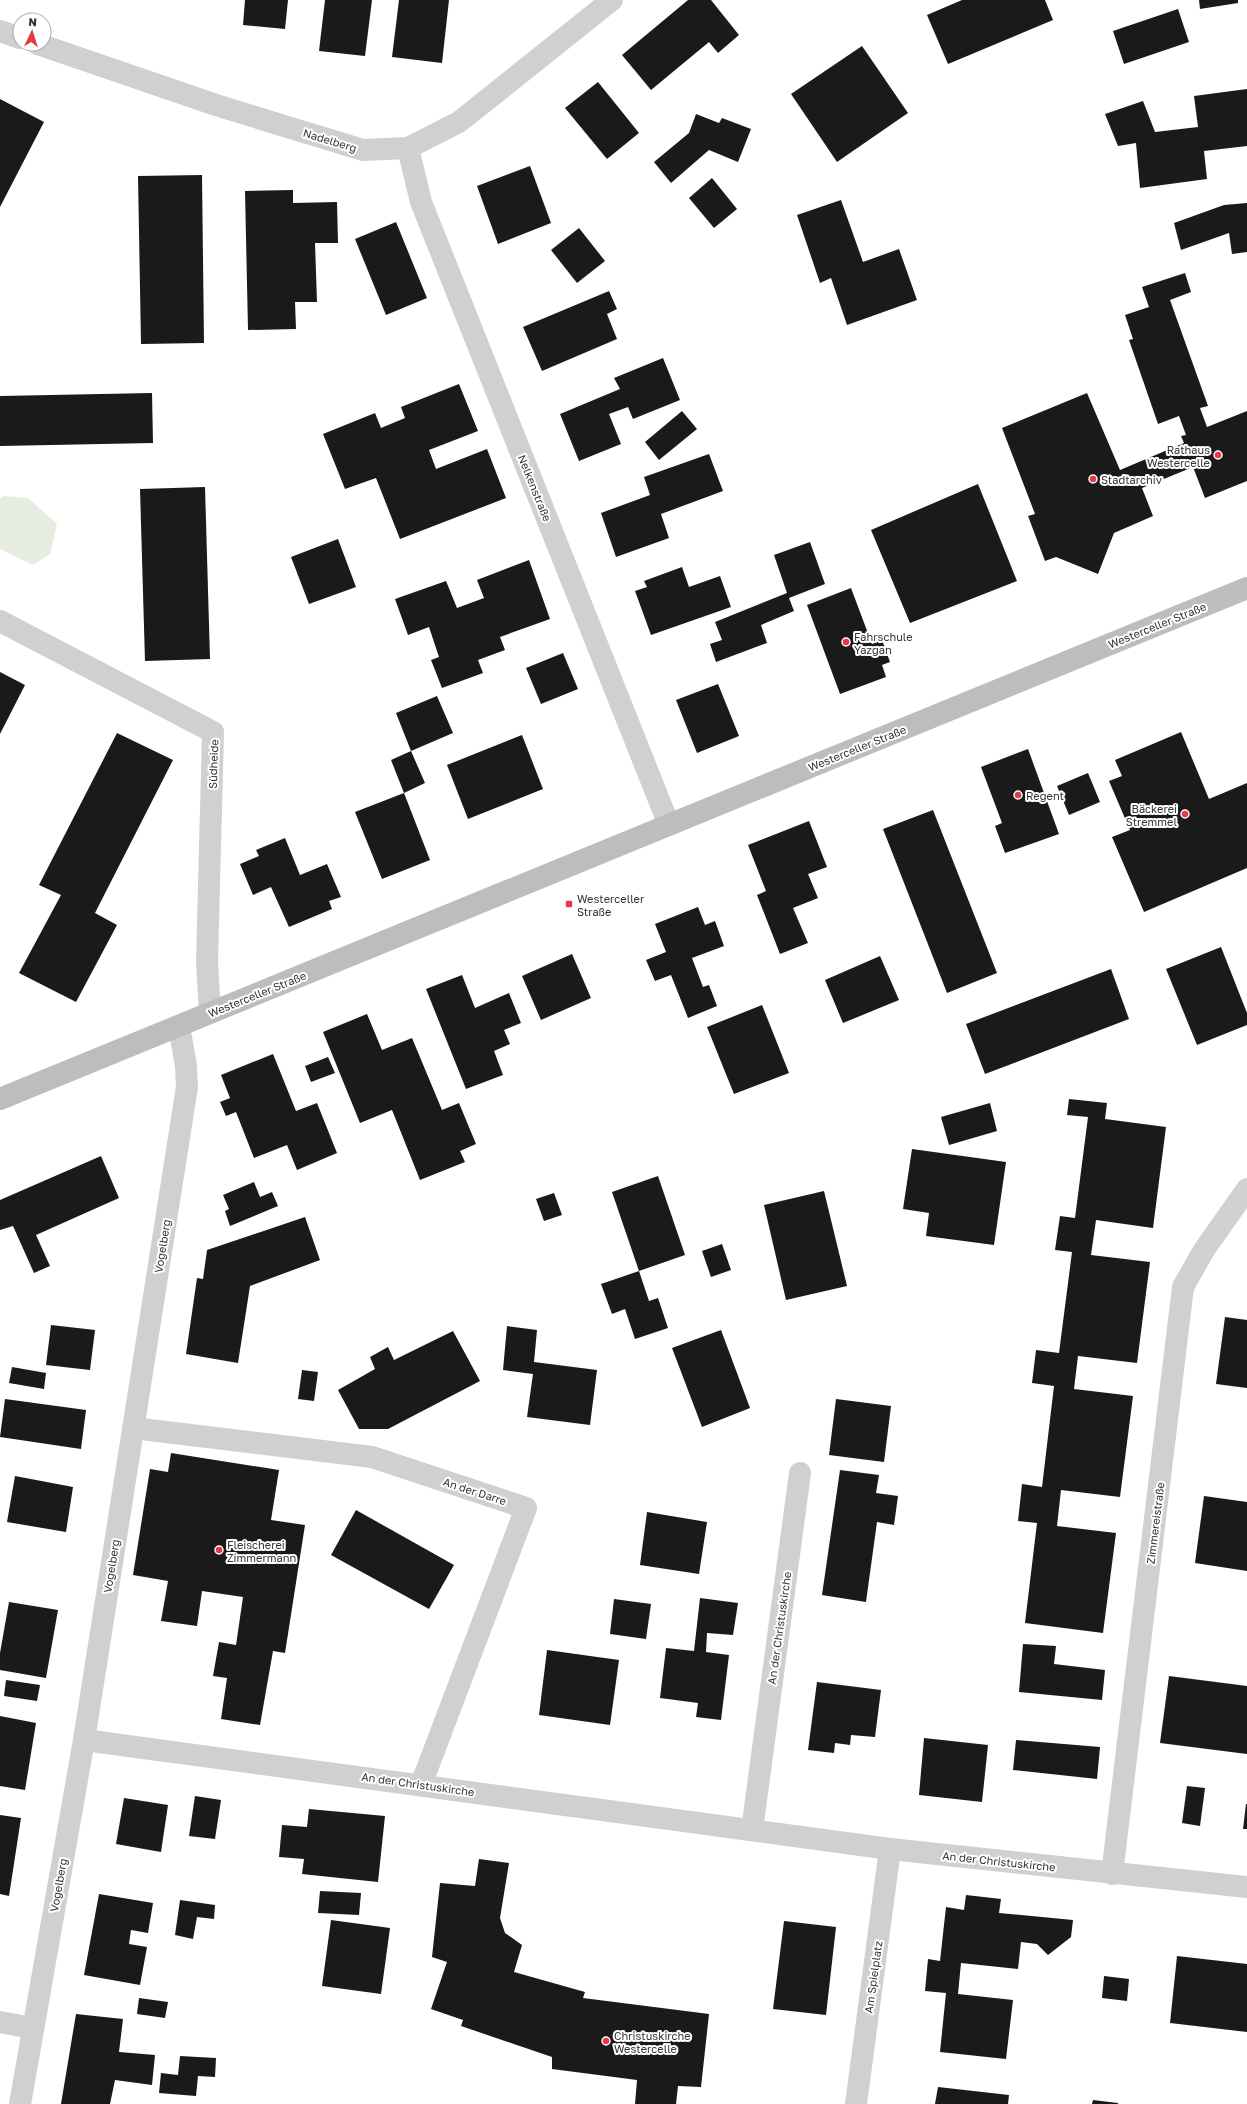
<svg xmlns="http://www.w3.org/2000/svg" width="1247" height="2104" font-family="'Golos Text',sans-serif">
<rect width="100%" height="100%" fill="#fff"/>
<!-- green -->
<polygon fill="#e6ecdf" points="4,496 28,498 57,524 50,554 33,565 0,549 0,499"/>
<!-- building -->
<g fill="#1a1a1a">
<polygon points="245,0 288,0 285,29 243,25"/>
<polygon points="325,0 372,0 365,56 319,51"/>
<polygon points="399,0 449,0 442,63 392,57"/>
<polygon points="688,0 711,0 739,35 718,53 709,42 651,90 622,55"/>
<polygon points="962,0 1045,0 1053,20 948,64 927,15"/>
<polygon points="1199,0 1238,0 1238,3 1200,9"/>
<polygon points="1178,9 1189,42 1124,64 1113,31"/>
<polygon points="862,46 908,113 837,162 791,94"/>
<polygon points="598,82 639,133 607,159 565,108"/>
<polygon points="1247,89 1247,146 1204,151 1207,179 1140,188 1136,143 1118,146 1105,114 1143,101 1155,132 1198,127 1194,96"/>
<polygon points="0,99 44,122 0,207"/>
<polygon points="696,114 719,123 722,118 751,129 738,162 709,150 671,183 654,162 689,133"/>
<polygon points="530,166 551,223 498,244 477,186"/>
<polygon points="202,175 204,343 141,344 138,176"/>
<polygon points="712,178 737,209 714,228 689,198"/>
<polygon points="293,190 293,203 337,202 338,243 315,243 317,302 295,302 296,329 248,330 245,191"/>
<polygon points="841,200 863,262 899,249 917,300 847,325 831,278 820,283 797,215"/>
<polygon points="1247,203 1247,252 1232,254 1229,233 1181,250 1174,223 1224,205"/>
<polygon points="396,222 427,298 386,315 355,239"/>
<polygon points="579,228 605,261 577,283 551,250"/>
<polygon points="1185,273 1191,292 1170,300 1208,406 1200,408 1207,427 1247,411 1247,481 1205,498 1193,467 1142,488 1153,516 1114,533 1098,574 1056,557 1045,561 1028,516 1035,514 1002,428 1087,393 1120,470 1184,443 1181,436 1186,435 1179,416 1158,424 1129,340 1133,339 1125,315 1149,307 1142,287"/>
<polygon points="609,291 617,309 607,314 617,339 542,371 523,327"/>
<polygon points="663,358 680,400 633,419 628,407 609,414 621,444 579,461 560,414 620,389 614,378"/>
<polygon points="459,384 478,431 429,450 436,469 487,449 506,498 400,539 376,478 345,489 323,434 375,413 381,428 405,418 401,407"/>
<polygon points="152,393 153,443 0,446 0,396"/>
<polygon points="682,411 697,429 659,460 645,442"/>
<polygon points="709,454 723,491 661,514 669,538 616,557 601,513 650,495 644,477"/>
<polygon points="978,484 1017,581 910,623 871,530"/>
<polygon points="205,487 210,659 145,661 140,489"/>
<polygon points="338,539 356,587 309,604 291,557"/>
<polygon points="810,542 825,584 789,598 794,611 761,625 767,643 716,662 710,644 722,640 715,622 787,593 774,555"/>
<polygon points="529,560 550,619 500,637 505,650 478,660 483,673 442,688 431,660 439,657 429,627 408,635 395,599 446,581 457,608 484,598 477,580"/>
<polygon points="682,567 689,587 720,576 731,607 651,635 635,591 647,587 644,581"/>
<polygon points="851,588 872,644 882,640 890,662 882,665 886,677 840,694 807,605"/>
<polygon points="563,653 578,689 541,704 526,668"/>
<polygon points="0,672 25,685 0,734"/>
<polygon points="718,684 739,736 697,753 676,700"/>
<polygon points="437,696 453,733 411,751 425,783 404,793 391,760 411,751 396,713"/>
<polygon points="1181,732 1209,799 1247,783 1247,868 1144,912 1112,837 1130,830 1109,781 1122,776 1115,760"/>
<polygon points="117,733 173,760 95,913 117,925 76,1002 19,973 61,895 39,885"/>
<polygon points="522,735 543,789 468,819 447,765"/>
<polygon points="1028,749 1059,834 1005,853 995,826 1002,823 981,767"/>
<polygon points="1088,773 1100,802 1069,815 1057,786"/>
<polygon points="404,793 430,860 382,879 355,812"/>
<polygon points="933,810 997,973 947,993 883,829"/>
<polygon points="809,821 827,867 808,874 818,898 793,908 808,943 780,954 757,895 766,891 748,845"/>
<polygon points="285,838 300,875 327,864 341,897 329,901 332,909 289,927 271,887 253,895 240,864 259,856 256,850"/>
<polygon points="698,907 705,925 715,921 724,946 692,958 703,987 709,985 717,1006 688,1018 671,975 655,981 646,960 666,952 655,924"/>
<polygon points="1221,947 1247,1013 1247,1025 1197,1045 1166,969"/>
<polygon points="572,954 591,998 541,1020 522,976"/>
<polygon points="880,956 899,1000 843,1023 825,980"/>
<polygon points="1111,969 1129,1019 985,1074 966,1024"/>
<polygon points="462,975 475,1008 509,993 521,1023 504,1030 510,1044 494,1051 503,1075 466,1089 426,989"/>
<polygon points="762,1005 789,1073 734,1094 707,1027"/>
<polygon points="367,1014 382,1050 412,1038 442,1110 459,1103 476,1144 460,1151 465,1162 420,1180 392,1110 360,1123 323,1032"/>
<polygon points="273,1054 296,1111 317,1103 337,1153 297,1170 287,1145 254,1158 236,1112 226,1116 220,1102 230,1098 221,1075"/>
<polygon points="328,1057 335,1073 311,1082 305,1066"/>
<polygon points="1069,1099 1107,1103 1105,1119 1166,1127 1153,1228 1096,1220 1091,1255 1150,1262 1137,1363 1078,1356 1074,1389 1133,1396 1120,1497 1061,1490 1057,1526 1116,1533 1103,1633 1025,1623 1037,1523 1018,1521 1022,1484 1042,1487 1054,1386 1032,1383 1036,1350 1059,1353 1072,1252 1055,1250 1060,1216 1075,1218 1088,1117 1067,1115"/>
<polygon points="990,1103 997,1131 949,1145 941,1117"/>
<polygon points="912,1149 1006,1162 994,1245 926,1236 929,1213 903,1209"/>
<polygon points="101,1156 119,1198 36,1235 50,1266 34,1273 13,1226 0,1230 0,1200"/>
<polygon points="658,1176 685,1255 639,1271 612,1192"/>
<polygon points="254,1182 260,1197 272,1192 278,1206 230,1226 225,1211 229,1209 223,1195"/>
<polygon points="824,1191 847,1286 786,1300 764,1205"/>
<polygon points="554,1193 562,1215 544,1221 536,1199"/>
<polygon points="305,1217 320,1260 250,1286 238,1363 186,1354 197,1278 203,1279 207,1250"/>
<polygon points="722,1244 731,1270 711,1277 702,1251"/>
<polygon points="639,1271 649,1301 658,1298 668,1328 635,1339 625,1309 612,1314 601,1284"/>
<polygon points="1225,1317 1247,1320 1247,1388 1216,1384"/>
<polygon points="51,1325 95,1330 90,1370 46,1365"/>
<polygon points="507,1326 537,1330 534,1362 597,1370 590,1425 527,1417 533,1374 503,1370"/>
<polygon points="721,1330 750,1408 702,1427 672,1348"/>
<polygon points="453,1331 480,1381 388,1429 359,1429 338,1390 375,1369 370,1357 388,1347 394,1360"/>
<polygon points="12,1367 46,1373 44,1389 9,1383"/>
<polygon points="302,1370 318,1372 314,1401 298,1399"/>
<polygon points="5,1399 86,1410 81,1449 0,1437"/>
<polygon points="836,1399 891,1406 884,1462 829,1455"/>
<polygon points="171,1453 279,1470 271,1520 305,1525 285,1653 273,1651 260,1725 221,1719 227,1678 213,1676 219,1642 236,1645 243,1597 202,1591 197,1626 161,1621 168,1581 133,1575 150,1469 168,1472"/>
<polygon points="840,1470 879,1475 876,1493 898,1496 894,1525 877,1522 866,1602 822,1595"/>
<polygon points="15,1476 73,1487 66,1532 7,1522"/>
<polygon points="1204,1496 1247,1502 1247,1571 1195,1563"/>
<polygon points="356,1510 454,1565 429,1609 331,1555"/>
<polygon points="647,1512 707,1522 699,1574 640,1565"/>
<polygon points="700,1598 738,1603 733,1635 707,1633 706,1652 729,1655 721,1720 696,1717 698,1703 660,1698 666,1648 694,1651"/>
<polygon points="614,1599 651,1604 646,1639 610,1634"/>
<polygon points="9,1602 58,1610 46,1678 0,1670 0,1653"/>
<polygon points="1023,1644 1056,1646 1054,1664 1105,1670 1102,1700 1019,1692"/>
<polygon points="547,1650 619,1660 610,1725 539,1715"/>
<polygon points="1169,1676 1247,1686 1247,1754 1160,1743"/>
<polygon points="6,1680 40,1685 37,1701 4,1696"/>
<polygon points="817,1682 881,1690 875,1737 851,1735 850,1745 835,1743 834,1753 808,1750"/>
<polygon points="0,1716 36,1723 25,1790 0,1786"/>
<polygon points="924,1738 988,1745 982,1802 919,1795"/>
<polygon points="1016,1740 1100,1747 1097,1779 1013,1770"/>
<polygon points="1187,1786 1205,1788 1200,1826 1182,1823"/>
<polygon points="195,1796 221,1800 215,1839 189,1836"/>
<polygon points="124,1798 168,1805 161,1852 116,1844"/>
<polygon points="1246,1804 1247,1804 1247,1829 1243,1829"/>
<polygon points="309,1809 385,1816 378,1882 302,1874 304,1859 279,1857 282,1825 307,1827"/>
<polygon points="0,1815 21,1818 9,1896 0,1894"/>
<polygon points="479,1859 509,1863 500,1918 505,1933 522,1945 514,1972 585,1992 583,1998 709,2014 701,2087 678,2086 676,2104 635,2104 637,2080 552,2069 552,2057 461,2026 463,2020 431,2009 447,1962 432,1957 440,1883 475,1886"/>
<polygon points="320,1891 361,1893 359,1915 318,1913"/>
<polygon points="99,1894 153,1903 148,1933 131,1930 129,1944 147,1947 140,1985 84,1975"/>
<polygon points="966,1895 1001,1899 999,1913 1073,1920 1071,1937 1048,1955 1037,1944 1021,1942 1018,1969 961,1963 958,1994 1013,2000 1006,2059 940,2052 946,1993 925,1991 928,1959 940,1961 946,1907 964,1910"/>
<polygon points="180,1900 215,1905 214,1919 197,1917 193,1939 175,1935"/>
<polygon points="331,1920 390,1928 381,1994 322,1986"/>
<polygon points="784,1921 836,1927 826,2015 773,2009"/>
<polygon points="1177,1956 1247,1964 1247,2032 1170,2023"/>
<polygon points="1104,1976 1129,1979 1127,2001 1102,1998"/>
<polygon points="139,1998 168,2002 165,2018 137,2014"/>
<polygon points="76,2014 123,2019 119,2052 155,2055 152,2085 115,2080 110,2104 61,2104"/>
<polygon points="180,2056 216,2058 215,2077 198,2076 196,2096 159,2093 161,2073 178,2075"/>
<polygon points="938,2087 1009,2095 1008,2104 935,2104"/>
<polygon points="1093,2100 1118,2103 1118,2104 1092,2104"/>
</g>
<g fill="none" stroke-linecap="round" stroke-linejoin="round">
<!-- street -->
<g stroke="#d0d0d0" stroke-width="22">
<polyline points="0,31 20,38"/>
<polyline points="38,44 216,105 363,150 408,148 459,122 612,0"/>
<polyline points="408,148 421,202 669,825"/>
<polyline points="0,621 213,732 207,962 210,1013"/>
<polyline points="133,1428 372,1457 526,1508 421,1785"/>
<polyline points="84,1740 890,1849 1247,1887"/>
<polyline points="752,1830 800,1473"/>
<polyline points="1112,1874 1183,1287 1204,1250 1247,1189"/>
<polyline points="0,2022 32,2028"/>
<polyline points="20,2104 84,1740 187,1087 186,1066 179,1026"/>
<polyline points="856,2104 890,1849"/>
</g>
<!-- secondary -->
<polyline stroke="#bdbdbd" stroke-width="22" points="0,1099 1247,588"/>
</g>
<!-- markers -->
<g fill="#e63946" stroke="#fff" stroke-width="1.5">
<circle cx="1218" cy="455" r="4"/>
<circle cx="1093" cy="479" r="4"/>
<circle cx="846" cy="642" r="4"/>
<circle cx="1018" cy="795" r="4"/>
<circle cx="1185" cy="814" r="4"/>
<rect x="565" y="900" width="8" height="8" rx="2"/>
<circle cx="219" cy="1550" r="4"/>
<circle cx="606" cy="2041" r="4"/>
</g>
<g text-anchor="middle" dominant-baseline="central" stroke-width="4" stroke-linejoin="round" paint-order="stroke">
<!-- street labels -->
<g font-size="11" fill="#333" stroke="#fff">
<text transform="translate(330 140) rotate(17)">Nadelberg</text>
<text transform="translate(535 488) rotate(68)">Nelkenstraße</text>
<text transform="translate(1157 625) rotate(-22)">Westerceller Straße</text>
<text transform="translate(857 748) rotate(-22)">Westerceller Straße</text>
<text transform="translate(213 764) rotate(-88)">Südheide</text>
<text transform="translate(257 994) rotate(-22)">Westerceller Straße</text>
<text transform="translate(162 1246) rotate(-81)">Vogelberg</text>
<text transform="translate(475 1491) rotate(18)">An der Darre</text>
<text transform="translate(1155 1523) rotate(-83)">Zimmereistraße</text>
<text transform="translate(111 1566) rotate(-81)">Vogelberg</text>
<text transform="translate(779 1628) rotate(-82)">An der Christuskirche</text>
<text transform="translate(418 1784) rotate(8)">An der Christuskirche</text>
<text transform="translate(999 1861) rotate(6)">An der Christuskirche</text>
<text transform="translate(58 1885) rotate(-80)">Vogelberg</text>
<text transform="translate(873 1977) rotate(-82)">Am Spielplatz</text>
</g>
<!-- poi labels -->
<g font-size="11" fill="#333" stroke="#fff" text-anchor="start">
<text x="1210" y="449" text-anchor="end">Rathaus<tspan x="1210" dy="13">Westercelle</tspan></text>
<text x="1101" y="479">Stadtarchiv</text>
<text x="854" y="636">Fahrschule<tspan x="854" dy="13">Yazgan</tspan></text>
<text x="1026" y="795">Regent</text>
<text x="1177" y="808" text-anchor="end">Bäckerei<tspan x="1177" dy="13">Stremmel</tspan></text>
<text x="577" y="898">Westerceller<tspan x="577" dy="13">Straße</tspan></text>
<text x="227" y="1544">Fleischerei<tspan x="227" dy="13">Zimmermann</tspan></text>
<text x="614" y="2035">Christuskirche<tspan x="614" dy="13">Westercelle</tspan></text>
</g>
</g>
<!-- north arrow -->
<g transform="translate(32 32) rotate(4)"><circle r="19" fill="#ffffff" stroke="#adadad"/>
<path d="M0-3L7 15L0 10L-7 15Z" fill="#e63946"/>
<text y="-6" font-size="11" font-weight="bold" text-anchor="middle" fill="#333333">N</text>
</g>
</svg>
